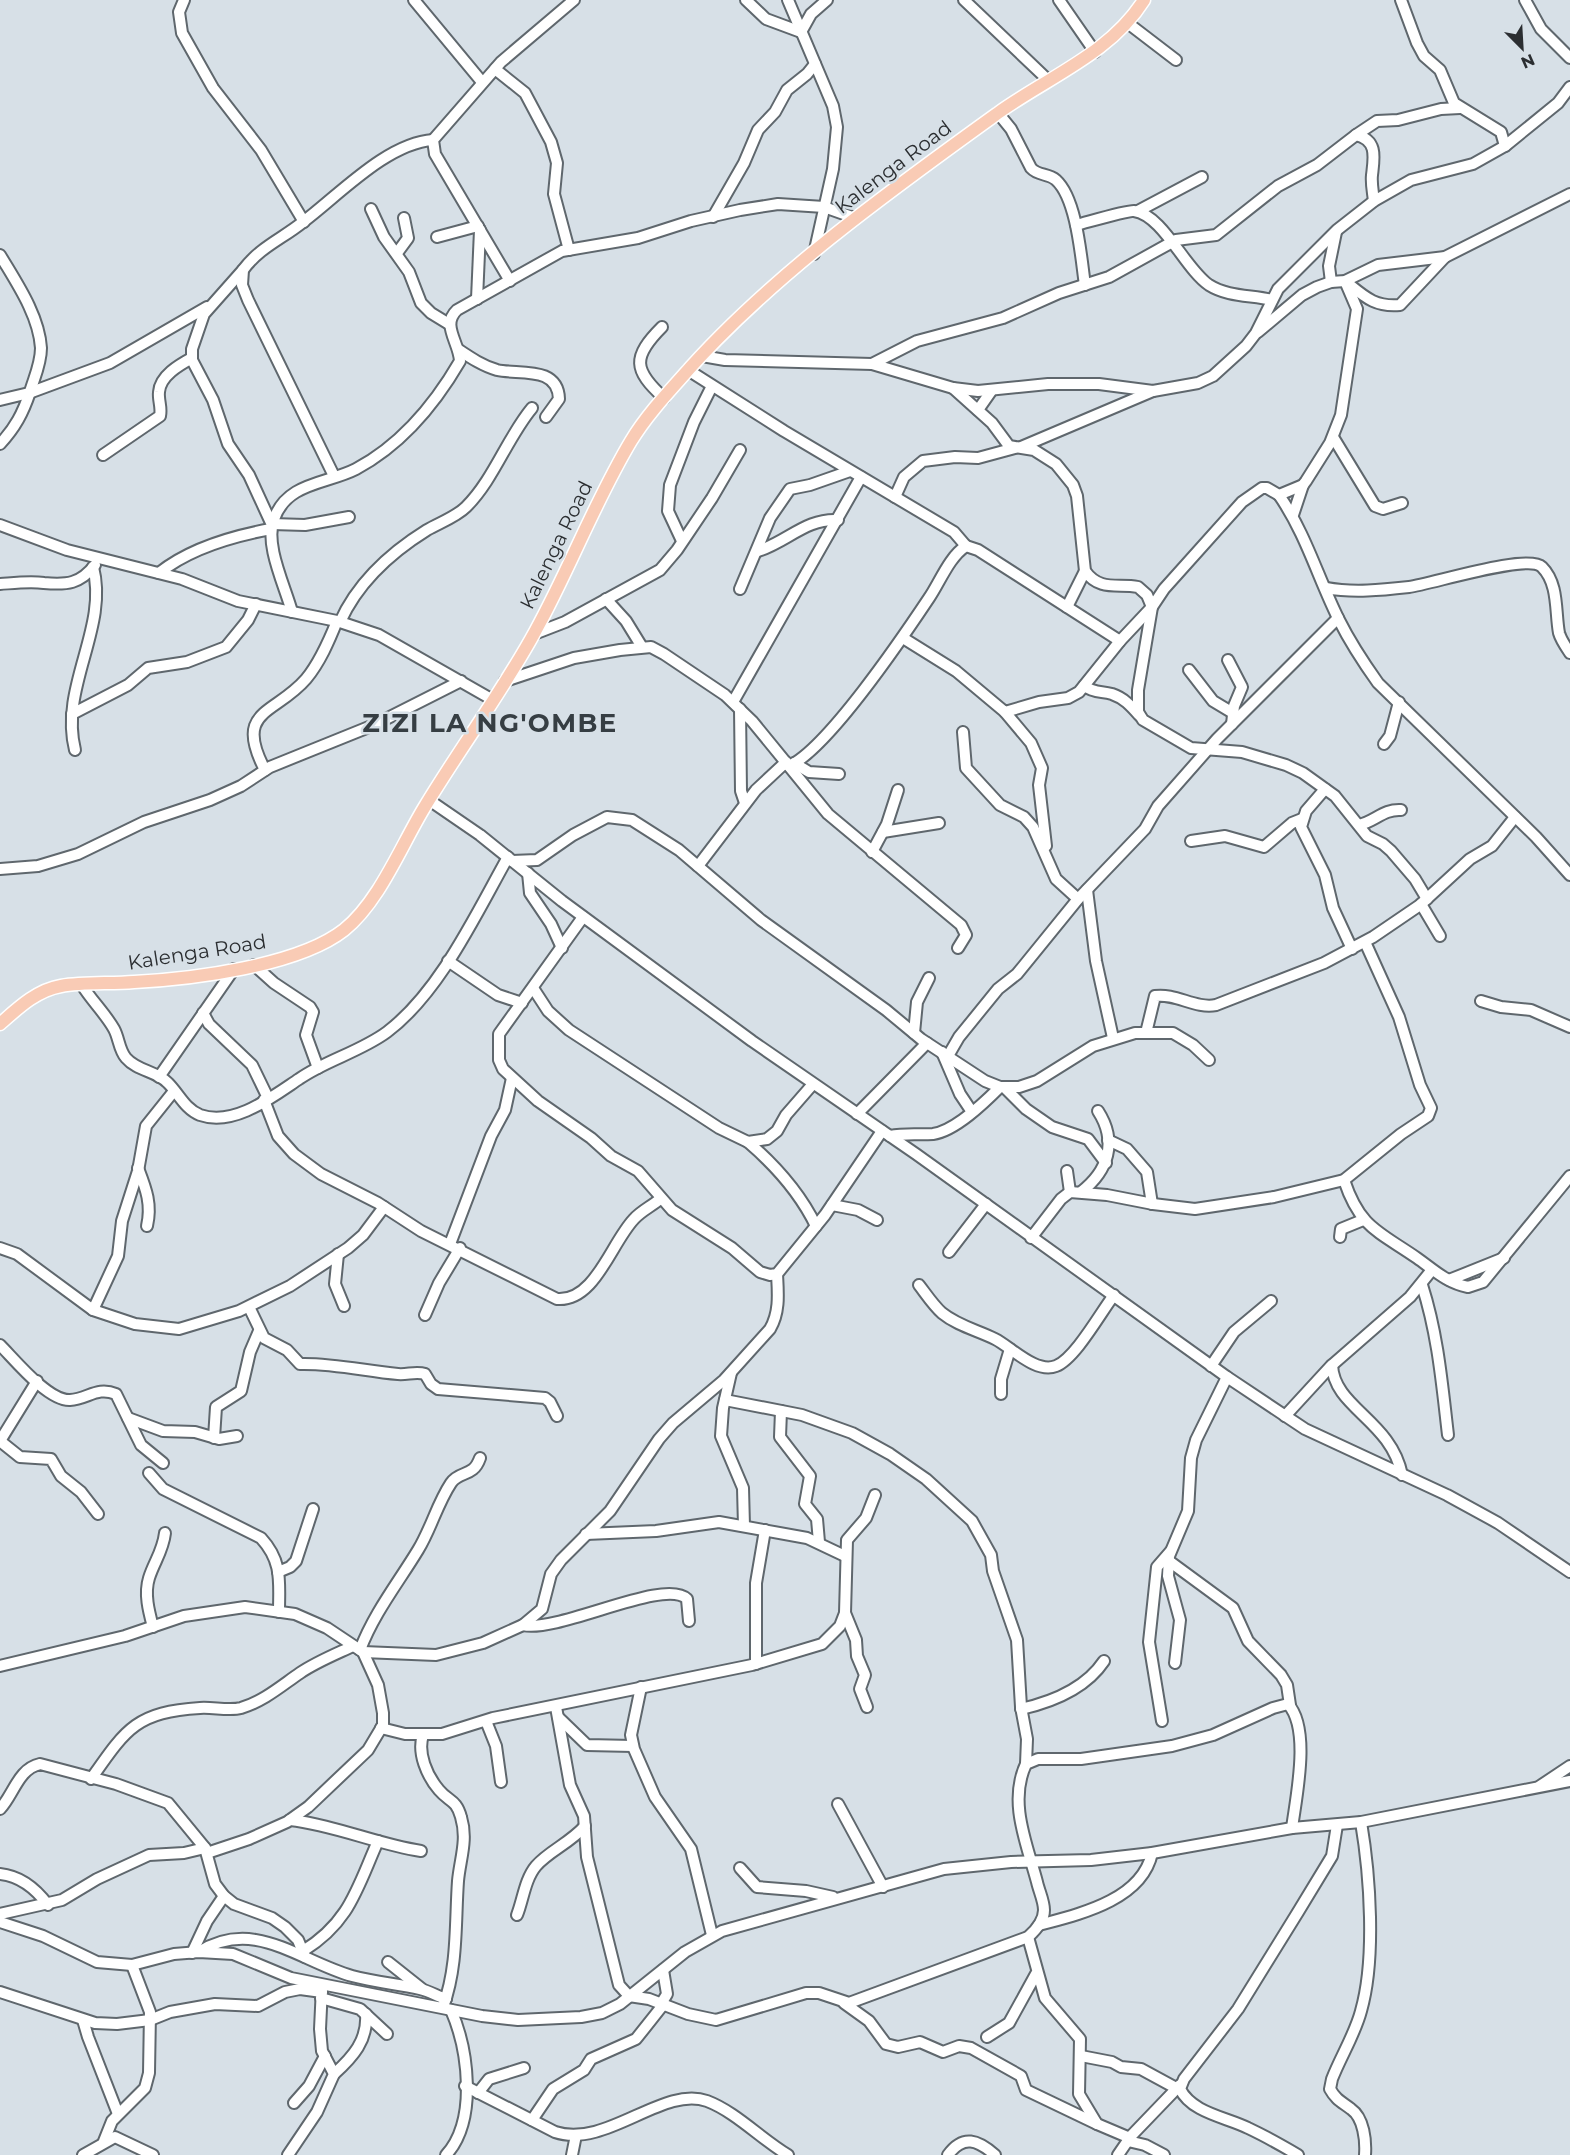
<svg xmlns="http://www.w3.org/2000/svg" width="1570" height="2155" font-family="Montserrat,sans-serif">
<rect width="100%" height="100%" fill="#d7e0e7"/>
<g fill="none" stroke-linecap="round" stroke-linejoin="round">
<defs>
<g id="minor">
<polyline points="184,0 179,12 182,33 213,88 261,150 304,222"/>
<polyline points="414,0 482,82"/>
<polyline points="746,0 766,19 801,32 811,14 827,0"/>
<polyline points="788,0 833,106 837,127 833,169 814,254"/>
<polyline points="964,0 1048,80"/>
<polyline points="1059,0 1095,52"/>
<polyline points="1401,0 1417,43 1424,56 1440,70 1454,103 1501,132 1505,146"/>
<polyline points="1525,0 1541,29 1570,58"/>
<polyline points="1129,24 1176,60"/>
<polyline points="495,69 525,93 551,142 557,163 554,194 569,250"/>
<path d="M998 113 1011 129 1031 168C1038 176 1048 173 1056 180 1077 199 1081 258 1085 285"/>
<polyline points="1356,135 1377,121 1398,120 1441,109 1460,108"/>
<polyline points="371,209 384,237 409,272 421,303 431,313 449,324"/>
<polyline points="1138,211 1202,177"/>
<polyline points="713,217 744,163 758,130 775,112 787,90 807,74 815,64"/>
<path d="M1076 225C1088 222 1128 210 1134 211 1163 215 1185 269 1209 285 1228 297 1251 295 1272 300"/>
<polyline points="437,237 478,226"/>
<polyline points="397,253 408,238 404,218"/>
<path d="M0 255C16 282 39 315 41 348 41 364 34 378 30 392 23 413 15 428 0 444"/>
<polyline points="243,270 204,314 192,349 192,360 213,400 228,444 249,475 272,525"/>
<polyline points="510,281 435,154 433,140 501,62 574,0"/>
<polyline points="1331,282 1329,266 1336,232"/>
<path d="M1350 285C1367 299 1377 307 1400 305L1445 257"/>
<polyline points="477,299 480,230"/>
<path d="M662 327C632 357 633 370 664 398"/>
<polyline points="1258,332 1302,295 1317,287 1331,282 1345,281 1378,265 1445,257 1570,194"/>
<path d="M459 350C471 358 483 366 497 370 518 375 558 365 559 399L546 417"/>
<polyline points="702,356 725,360 872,364 953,388 978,391 1048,384 1099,384 1153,391 1198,383 1213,376 1246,346 1256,333 1278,289 1337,230 1374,201 1411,180 1473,164 1505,146 1558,103 1570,87"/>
<path d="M872 364 917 341 1003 318 1059 293 1109 277 1176 240 1216 235 1278 186 1317 165 1356 135C1378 140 1374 158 1372 175 1371 184 1373 192 1374 201"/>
<polyline points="688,370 784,431 954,532 966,546"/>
<path d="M953 388 992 423 1009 446 1034 450 1056 464 1073 485 1077 496 1085 571C1100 592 1118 583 1138 587L1147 595 1152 607 1138 690V712L1143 720 1191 748 1242 752 1286 765 1303 773 1335 796 1367 836 1383 844 1391 851 1415 879 1427 899"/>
<polyline points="0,400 29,393 110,363 207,307"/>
<polyline points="978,410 992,390"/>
<polyline points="1333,437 1375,506 1383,509 1402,503"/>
<polyline points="1021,447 1153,391"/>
<path d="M103 455 160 416C162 408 158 400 159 392 160 376 179 365 192 358"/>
<path d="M334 476 248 300 242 285 243 270C260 247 282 239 303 222 339 195 387 143 433 140"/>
<path d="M1279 495C1306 534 1318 578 1339 620 1350 642 1363 662 1378 683L1536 837 1570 875"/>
<polyline points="895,497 904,477 923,461 955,457 978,458 1015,448"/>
<polyline points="1293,515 1303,485"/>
<polyline points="272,524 305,525 349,517"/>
<polyline points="0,525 67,550 182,579 238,601 337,621 379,635 493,700"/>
<polyline points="682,541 668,511 670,485 694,422 712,386"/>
<path d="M758 551C787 542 806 518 838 520"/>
<path d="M159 573C190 548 233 536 271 529"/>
<path d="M0 584C14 583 30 581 44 583 67 585 80 584 95 565"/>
<path d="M1326 588C1353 593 1382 590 1409 587 1432 584 1528 553 1542 567 1559 584 1555 612 1559 633 1561 640 1566 647 1570 653"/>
<polyline points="740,589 770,518 790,489 810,485 850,471"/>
<polyline points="606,599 626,621 642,647"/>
<polyline points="1067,607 1085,571"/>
<path d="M292 612C285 586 264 544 274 519 287 482 327 484 356 469 401 445 435 404 460 361 459 342 441 325 457 310L562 251 638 238 691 221 740 210 778 204 824 207 855 218"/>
<path d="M340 622C358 582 390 553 427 530 439 523 456 517 466 507 494 479 507 438 532 408"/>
<polyline points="534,634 565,622 660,570 677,550 712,498 740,450"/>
<polyline points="903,638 956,671 1005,712 1039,702 1068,698 1079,692 1120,641 1152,607 1164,589 1242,502 1262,488 1267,488 1279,495 1303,485 1306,481 1330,443 1341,415 1357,309 1345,281"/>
<polyline points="1228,660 1242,687 1234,706 1232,724"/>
<polyline points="1189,670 1213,701 1233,713"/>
<polyline points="505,681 574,658 620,650 651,647 664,654 725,695 752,721 828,814 961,925 966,935 958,948"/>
<path d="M1084 686C1094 693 1101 691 1112 694 1124 698 1131 706 1139 715"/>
<polyline points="733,702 861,477"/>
<polyline points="740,709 741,791 745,803"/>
<polyline points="1005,712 1031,743 1042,768 1039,785 1046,846"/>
<polyline points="72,714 128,685 148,668 187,662 226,647 248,620 256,604"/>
<polyline points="963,732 966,768 1000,805 1024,817 1033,827 1056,879 1078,899"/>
<polyline points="1384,744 1390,736 1399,702"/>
<path d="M75 750C59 687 109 628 93 567"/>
<polyline points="794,763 809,772 839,774"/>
<path d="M789 766C827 749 903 637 929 598 940 582 949 557 966 546L978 550 1120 641"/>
<path d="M265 770C233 709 275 715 306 679 320 662 329 641 337 621"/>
<polyline points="1325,789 1306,811 1301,827 1325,875 1333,908 1352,949"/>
<polyline points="429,800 480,835 562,901 752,1041 916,1154 1227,1377 1305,1429 1447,1495 1498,1523 1570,1572"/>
<path d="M1359 825C1376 821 1383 809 1401 810"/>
<polyline points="883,832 939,823"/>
<polyline points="1191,841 1225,836 1264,847 1292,823 1302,819"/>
<polyline points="872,852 887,824 898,790"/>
<polyline points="512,861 537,860 573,835 607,817 632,820 679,850 761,920 886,1010 921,1039 985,1081 1000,1087 1019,1087 1037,1081 1093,1046 1135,1033 1173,1033 1193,1045 1209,1060"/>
<polyline points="698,866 756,790 786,762"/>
<polyline points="0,869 38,866 78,854 144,822 210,800 241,786 270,767 374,725 461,681"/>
<polyline points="528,873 530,893 551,924 562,948"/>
<polyline points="1087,890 1096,961 1113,1038"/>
<polyline points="1421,904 1440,936"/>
<polyline points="583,917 499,1034 499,1060 503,1069 538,1101 591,1138 611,1156 638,1171 672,1210 732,1248 760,1272 770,1275 777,1274 825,1215 882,1131"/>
<polyline points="448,961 498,995 522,1003"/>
<polyline points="254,965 274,983 310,1007 313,1012 306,1035 318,1068"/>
<path d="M82 985C91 1000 105 1013 114 1029 119 1038 119 1050 126 1058 137 1071 157 1071 168 1083 179 1094 185 1109 200 1115 234 1127 272 1097 299 1079 326 1060 360 1052 387 1032 440 992 476 914 508 857"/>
<polyline points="533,988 548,1011 569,1030 719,1128 748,1142 767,1139 777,1131 786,1115 813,1084"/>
<polyline points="1481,1001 1501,1007 1531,1010 1570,1027"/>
<polyline points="203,1013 209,1024 252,1065 268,1098"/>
<polyline points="914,1033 917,1002 929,978"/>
<path d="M1146 1033 1155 996C1176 993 1195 1009 1216 1005L1324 963 1373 937 1420 905 1470 859 1492 846 1515 817"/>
<polyline points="942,1052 960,1094 972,1112"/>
<polyline points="948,1056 959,1037 998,989 1017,974 1078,899 1145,829 1158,806 1217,739 1338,618"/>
<polyline points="159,1077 234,969"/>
<polyline points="1004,1087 1026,1109 1052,1127 1088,1139 1106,1163"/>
<path d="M264 1100 278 1136 294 1154 321 1174 378 1203 421 1231 557 1299C595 1302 611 1243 634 1219 641 1211 652 1206 660 1199"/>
<polyline points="857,1114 927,1043"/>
<path d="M890 1136C905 1133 918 1135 933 1134 955 1131 984 1103 1000 1087"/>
<polyline points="1108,1140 1127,1149 1147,1172 1152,1204"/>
<path d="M748 1142C776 1166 800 1193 816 1226"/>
<path d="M138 1168C146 1189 152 1204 147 1226"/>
<polyline points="1067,1171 1070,1192"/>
<path d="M1344 1180C1360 1228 1378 1231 1417 1258 1434 1270 1447 1283 1468 1287L1483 1282 1570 1176"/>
<path d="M1081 1192C1108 1171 1118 1142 1098 1111"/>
<polyline points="832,1205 858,1210 877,1220"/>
<polyline points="1340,1237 1341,1229 1363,1220"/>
<polyline points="1031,1238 1061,1199 1070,1192 1107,1195 1153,1204 1195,1209 1274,1197 1344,1180 1401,1134 1428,1116 1431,1108 1420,1085 1399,1017 1365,942"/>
<polyline points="450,1244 491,1136 505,1110 512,1078"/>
<polyline points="0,1248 17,1254 93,1310 135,1324 179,1329 239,1311 290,1286 348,1248 363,1235 384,1207"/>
<polyline points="949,1252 986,1204"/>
<polyline points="338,1254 335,1284 344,1306"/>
<polyline points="1449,1280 1504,1258"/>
<path d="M919 1285C926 1294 933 1305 942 1313 958 1326 977 1330 995 1339 1011 1347 1036 1374 1056 1366 1075 1359 1101 1312 1114 1295"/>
<path d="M1422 1285C1438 1335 1442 1384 1448 1435"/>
<path d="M249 1307 264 1338 287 1350 300 1364C333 1363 365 1371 398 1374 407 1375 416 1371 425 1374L431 1384 438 1389 545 1398 550 1402 557 1416"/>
<polyline points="93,1310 118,1256 122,1221 138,1171 146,1126 174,1091"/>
<polyline points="425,1315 439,1283 460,1248"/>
<path d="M0 1345C15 1360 48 1401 70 1400 88 1399 97 1386 116 1394L141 1445 163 1463"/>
<path d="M1332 1365C1334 1408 1391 1420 1402 1475"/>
<polyline points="1211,1366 1234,1332 1271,1301"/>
<polyline points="731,1373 723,1408 721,1436 743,1488 744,1526"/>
<polyline points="1001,1394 1001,1379 1010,1349"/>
<polyline points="725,1400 802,1415 852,1433 890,1454 926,1479 972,1521 991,1555 993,1571 1017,1640 1021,1707 1027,1739 1026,1764"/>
<polyline points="781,1411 780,1437 810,1476 805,1504 817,1519 819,1542"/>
<polyline points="1285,1416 1331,1366 1410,1297 1431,1271"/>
<polyline points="128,1418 163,1431 195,1432 219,1439 237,1436"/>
<polyline points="214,1438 216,1407 241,1391 250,1352 259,1331"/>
<polyline points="0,1441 20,1457 51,1459 61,1476 81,1492 98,1514"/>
<polyline points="0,1441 37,1381"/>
<path d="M149 1473 163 1489 261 1538C283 1562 279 1582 279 1612"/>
<polyline points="586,1534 656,1531 719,1522 807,1538 845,1556"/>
<polyline points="1169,1561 1233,1608 1248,1641 1281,1675 1287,1685 1290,1705"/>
<polyline points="278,1572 290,1567 296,1561 313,1509"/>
<polyline points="845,1613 856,1640 857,1656 865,1675 860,1689 867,1707"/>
<path d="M523 1625C559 1633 665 1577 687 1599L689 1621"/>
<path d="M153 1627C149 1612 144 1594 149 1578 154 1562 163 1551 165 1533"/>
<path d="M360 1650C374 1613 398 1583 418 1550 431 1529 437 1504 451 1483 460 1470 473 1478 480 1458"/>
<path d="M363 1652 436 1655 483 1643 523 1625 542 1609 551 1574 561 1560 610 1511 659 1439 673 1423 724 1380 770 1329C780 1312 778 1293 777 1274"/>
<polyline points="1175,1663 1180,1620 1168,1576 1169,1556 1188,1511 1191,1458 1196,1440 1227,1377"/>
<polyline points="756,1664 756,1583 765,1530"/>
<polyline points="0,1666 125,1636 184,1616 245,1607 295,1614 327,1628 363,1652 378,1685 383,1713 383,1725 368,1750 308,1807 287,1822 249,1839 207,1853"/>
<polyline points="641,1687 631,1735 634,1749 655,1797 691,1849 712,1935"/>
<path d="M556 1707 570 1785 584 1816 587 1857 619 1985 629 1996 649 1999 688 2014 716 2020 806 1993H819L849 2003 1028 1937C1036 1930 1044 1921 1044 1910 1044 1901 1039 1891 1037 1882 1027 1844 1008 1802 1026 1764L1038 1759H1081L1172 1746 1213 1735 1273 1708 1288 1704C1311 1729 1296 1797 1292 1828"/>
<path d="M1021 1709C1052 1702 1086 1688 1104 1661"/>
<polyline points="558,1717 587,1745 633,1746"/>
<polyline points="486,1721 496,1746 501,1782"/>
<polyline points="1162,1721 1149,1642 1157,1567 1170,1552"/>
<polyline points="381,1728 405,1734 442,1734 493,1718 752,1665 822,1644 840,1626 845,1613 847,1540 866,1518 875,1495"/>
<path d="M423 1735C417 1753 427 1776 439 1790 449 1802 456 1799 461 1817 468 1840 460 1859 458 1881 455 1924 458 1966 443 2007"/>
<path d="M91 1779C126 1729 136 1712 200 1708 212 1707 230 1711 241 1708 264 1701 281 1686 300 1673 316 1662 336 1654 353 1646"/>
<polyline points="1540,1786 1570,1766"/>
<polyline points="838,1804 883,1887"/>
<path d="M0 1809C14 1794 18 1769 40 1764L116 1784 168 1803 205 1848 215 1884 224 1896 234 1904 272 1918 285 1927 298 1940 305 1957"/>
<path d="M290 1820C335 1825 376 1844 421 1851"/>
<path d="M1361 1822C1370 1875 1376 1959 1361 2011 1355 2034 1341 2056 1332 2079L1330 2089C1336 2100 1342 2102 1351 2109 1364 2118 1366 2141 1365 2155"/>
<polyline points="740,1868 757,1887 806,1891 833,1897"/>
<path d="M0 1874C20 1876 36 1889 48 1905"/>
<polyline points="0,1914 62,1900 97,1879 149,1855 184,1853 205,1848"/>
<path d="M517 1915C523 1900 525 1879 536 1866 549 1851 570 1843 585 1826"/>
<polyline points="0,1922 43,1936 97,1962 132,1965 174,1954 199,1952 233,1954 291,1978 482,2016 518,2020 581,2017 602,2013 620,2004 685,1952 722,1931 944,1869 1011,1862 1091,1860 1152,1853 1292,1828 1361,1822 1570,1781"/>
<path d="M1039 1925C1080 1914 1142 1900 1152 1853"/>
<polyline points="1028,1937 1045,1998 1080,2039 1079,2094 1097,2124 1130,2138"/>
<path d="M303 1951C350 1922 357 1888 378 1841"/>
<path d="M199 1952C254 1917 299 1961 352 1976 374 1982 397 1984 420 1989 429 1991 437 1996 446 1999"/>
<polyline points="192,1953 207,1921 224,1896"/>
<polyline points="388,1962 422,1989"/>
<polyline points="0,1992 95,2023 117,2024 150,2020 170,2012 215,2004 258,2006 285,1992 300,1989 322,1992"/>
<polyline points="321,1998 360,2009 387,2034"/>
<polyline points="844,2003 869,2021 886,2044 898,2047 920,2042 943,2052 959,2046 971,2048 1021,2076 1026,2090 1097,2124"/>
<polyline points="661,2004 667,1994 663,1970"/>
<polyline points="83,2020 88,2037 118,2114"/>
<polyline points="987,2037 1009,2023 1036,1974"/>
<polyline points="1081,2056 1112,2062 1121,2067 1141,2069 1176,2088"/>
<path d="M334 2074C353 2057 368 2040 366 2014"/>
<path d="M465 2086 555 2132C606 2149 663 2085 707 2101 736 2112 761 2139 788 2155"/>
<polyline points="478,2093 489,2079 524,2068"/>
<polyline points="294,2103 309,2086 325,2056"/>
<polyline points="532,2120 553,2089 584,2070 591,2059 636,2039 663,2005"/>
<polyline points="104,2141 112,2121 145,2088 149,2073 150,2012 132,1965"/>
<polyline points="1128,2141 1145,2145 1164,2155"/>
<polyline points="83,2155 115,2137 153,2155"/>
<polyline points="288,2155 317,2112 334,2074 322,2051 320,2029 322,1987"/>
<path d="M446 2155C478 2120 468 2049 451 2010"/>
<polyline points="572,2155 576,2135"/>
<path d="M948 2155C963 2134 978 2140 995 2155"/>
<polyline points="1118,2155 1131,2136 1180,2085"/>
<path d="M1298 2155C1281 2145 1265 2136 1248 2128 1226 2117 1192 2113 1180 2089L1184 2079 1238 2009 1298 1912 1332 1856 1337 1825"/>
</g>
<path id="major" d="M0 1024C18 1008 37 990 61 986 84 982 110 984 134 982 192 979 298 966 344 930 379 902 401 846 424 808 460 748 503 691 536 630 570 568 595 501 631 441 645 418 663 398 681 378 768 278 891 190 998 113 1048 77 1110 54 1144 0"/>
</defs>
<!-- minor casing -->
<use href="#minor" stroke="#5f676d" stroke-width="14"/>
<!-- major casing -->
<use href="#major" stroke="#fff" stroke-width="15"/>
<!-- minor -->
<use href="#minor" stroke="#fff" stroke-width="10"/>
<!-- major -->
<use href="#major" stroke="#f9cbb5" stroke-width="12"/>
</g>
<g text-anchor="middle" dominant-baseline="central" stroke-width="5" stroke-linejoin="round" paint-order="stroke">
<!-- street labels -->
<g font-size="20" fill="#2b2e31" stroke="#d7e0e7">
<text transform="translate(893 167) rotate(-37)">Kalenga Road</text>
<text transform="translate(556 545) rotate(-64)">Kalenga Road</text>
<text transform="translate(197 952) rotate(-9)">Kalenga Road</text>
</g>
<!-- district labels -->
<g font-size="26" font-weight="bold" letter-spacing="1.5" fill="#363e43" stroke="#d7e0e7">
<text x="490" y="723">ZIZI LA NG'OMBE</text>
</g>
</g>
<!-- north arrow -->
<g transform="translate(1522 48) rotate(156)" stroke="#d7e0e7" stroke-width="4.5" paint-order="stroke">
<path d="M0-4.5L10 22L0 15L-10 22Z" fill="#2b2e31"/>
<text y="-9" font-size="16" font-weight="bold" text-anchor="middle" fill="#2b2e31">N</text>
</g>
</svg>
